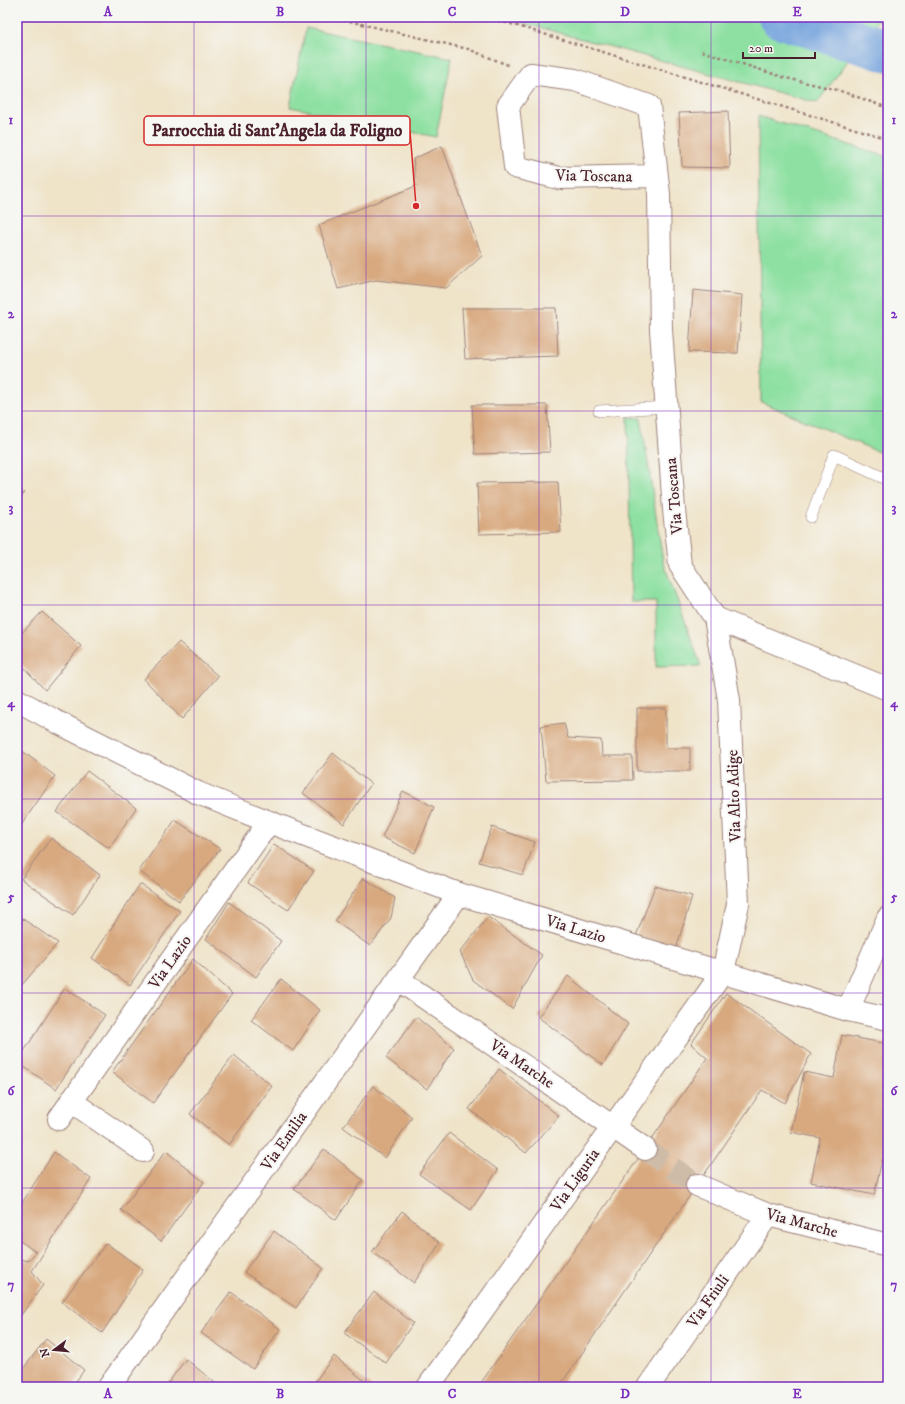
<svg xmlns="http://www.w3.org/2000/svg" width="905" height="1404" font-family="'IM FELL DW Pica',serif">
<rect width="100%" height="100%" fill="#f6f6f2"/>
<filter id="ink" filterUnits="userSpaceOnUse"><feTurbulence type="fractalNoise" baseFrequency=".025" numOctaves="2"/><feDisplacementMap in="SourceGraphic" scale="8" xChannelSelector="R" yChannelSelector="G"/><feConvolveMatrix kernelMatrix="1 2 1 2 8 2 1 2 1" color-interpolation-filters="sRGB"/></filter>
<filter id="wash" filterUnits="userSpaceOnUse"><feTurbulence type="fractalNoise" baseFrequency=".012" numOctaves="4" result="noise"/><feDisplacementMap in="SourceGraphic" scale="16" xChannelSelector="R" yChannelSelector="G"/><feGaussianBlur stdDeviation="0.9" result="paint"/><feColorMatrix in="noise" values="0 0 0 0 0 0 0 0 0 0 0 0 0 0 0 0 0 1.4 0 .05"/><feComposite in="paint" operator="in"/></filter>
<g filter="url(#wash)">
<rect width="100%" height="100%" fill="#efe3c8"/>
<!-- green -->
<g fill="#8de0a1" stroke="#6c8066">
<polygon points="501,17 880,17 817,103"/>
<polygon points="306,28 452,58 436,137 290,107"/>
<polygon points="758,116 888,157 888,456 761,402"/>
<polygon points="628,417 641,418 663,561 701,666 656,667 656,602 631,602"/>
</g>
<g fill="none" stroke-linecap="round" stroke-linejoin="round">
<!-- river -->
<polyline stroke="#74a3dd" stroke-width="43" points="780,17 888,51"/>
</g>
<g id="blocks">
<!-- building -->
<g fill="#d8a97f">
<polygon points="728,111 730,168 682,167 679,113"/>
<polygon points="442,146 482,256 446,288 376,280 338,289 319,225 416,186 413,159"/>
<polygon points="693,290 742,295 738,353 689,352"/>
<polygon points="462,308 556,308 558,356 465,359"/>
<polygon points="472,405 547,405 550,452 475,454"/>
<polygon points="558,482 561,532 479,534 477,483"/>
<polygon points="17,486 24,493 17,501"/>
<polygon points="42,612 81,646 45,690 17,660 17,638"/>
<polygon points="179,642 218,676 182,719 144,679"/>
<polygon points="637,708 666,708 666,748 690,748 690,771 637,771"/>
<polygon points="564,723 568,738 601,740 602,756 632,756 633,780 546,781 541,726"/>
<polygon points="17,747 55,776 20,827 17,825"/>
<polygon points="333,753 371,784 344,824 303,793"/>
<polygon points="87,771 136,808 109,848 57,812"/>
<polygon points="403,791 434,807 415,853 382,837"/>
<polygon points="175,820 220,849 179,901 139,871"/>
<polygon points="492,827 535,842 523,875 479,862"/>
<polygon points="51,838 100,875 73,915 21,879"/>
<polygon points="274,844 314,871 288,910 248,883"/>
<polygon points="363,878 395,898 391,918 370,946 335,921"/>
<polygon points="140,884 180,911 130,985 92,958"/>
<polygon points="655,886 692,896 676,949 636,936"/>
<polygon points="229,902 281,941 256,977 206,939"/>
<polygon points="17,915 58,943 21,986 17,983"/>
<polygon points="488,917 542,955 512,1009 473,980 460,952"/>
<polygon points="193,959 232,994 153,1103 112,1072"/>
<polygon points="568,976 628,1024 603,1065 538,1017"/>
<polygon points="281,979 320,1010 293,1051 251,1020"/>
<polygon points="65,988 105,1015 56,1089 17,1062"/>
<polygon points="726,993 811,1054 785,1103 762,1090 559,1387 478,1387 645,1149 707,1058 691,1044"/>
<polygon points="416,1017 454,1048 427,1089 386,1058"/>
<polygon points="842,1035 888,1044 888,1162 882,1160 874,1195 811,1182 820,1138 791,1132 804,1072 834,1078"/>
<polygon points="234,1055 272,1086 229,1145 190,1114"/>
<polygon points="499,1069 559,1116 526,1153 469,1109"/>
<polygon points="373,1086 412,1117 385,1158 343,1127"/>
<polygon points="449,1133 498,1170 471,1210 419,1174"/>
<polygon points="324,1149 363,1180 336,1220 294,1189"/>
<polygon points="166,1151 204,1182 161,1241 121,1210"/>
<polygon points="54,1152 91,1179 32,1271 43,1285 21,1315 17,1312 17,1258 28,1261 36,1252 17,1239 17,1211"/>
<polygon points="402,1211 440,1243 414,1283 372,1252"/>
<polygon points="274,1231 323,1268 296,1308 244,1272"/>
<polygon points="106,1243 143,1270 102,1333 62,1302"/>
<polygon points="231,1292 280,1329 253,1369 201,1333"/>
<polygon points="374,1292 413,1323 386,1363 344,1333"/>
<polygon points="46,1339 84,1370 72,1387 17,1387 17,1377"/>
<polygon points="334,1356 372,1387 311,1387"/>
<polygon points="186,1359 220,1387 165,1387"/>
</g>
</g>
</g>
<g filter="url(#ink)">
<use href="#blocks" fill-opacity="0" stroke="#9c817a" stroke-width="1"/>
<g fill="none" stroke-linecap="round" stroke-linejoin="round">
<!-- minor-tunnel -->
<polyline stroke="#cebca9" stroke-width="22" stroke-dasharray="22 11" stroke-linecap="butt" points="645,1149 697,1185"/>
<defs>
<g id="service">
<polyline points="599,411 667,407"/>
<polyline points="811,517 834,455 888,480"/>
</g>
<g id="minor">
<polyline points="657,176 559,178 515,167 508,106 531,74 575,80 649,106 659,194 661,330 674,510 680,565 715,618 888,689"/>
<polyline points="17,700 57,722 198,793 269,822 459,894 848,1010 888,1019"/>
<polyline points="399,980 645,1149"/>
<polyline points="848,1010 888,918"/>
<polyline points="71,1101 143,1151"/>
<polyline points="59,1119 269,822"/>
<polyline points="697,1185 768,1215 888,1245"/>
<polyline points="109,1387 459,894"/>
<polyline points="428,1387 723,972 738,904 729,700 715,618"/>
<polyline points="648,1387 768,1215"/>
</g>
</defs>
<!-- service casing -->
<use href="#service" stroke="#9c817a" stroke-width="12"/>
<!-- minor casing -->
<use href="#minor" stroke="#9c817a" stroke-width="24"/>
<!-- path -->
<g stroke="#9c817a" stroke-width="2.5" stroke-dasharray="3 3" stroke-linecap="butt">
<polyline points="332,17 468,49 508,65"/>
<polyline points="481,17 511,24 888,139"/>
<polyline points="702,51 786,78 838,90 888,108"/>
</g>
<!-- service -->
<use href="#service" stroke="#fff" stroke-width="11"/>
<!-- minor -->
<use href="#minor" stroke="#fff" stroke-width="22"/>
</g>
</g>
<!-- grid -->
<path fill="none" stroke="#7b2cbf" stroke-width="1" stroke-opacity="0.55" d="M194 17V1387M366 17V1387M539 17V1387M711 17V1387M17 216H888M17 411H888M17 605H888M17 799H888M17 993H888M17 1188H888"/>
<g text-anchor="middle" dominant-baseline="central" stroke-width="4" stroke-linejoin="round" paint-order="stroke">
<!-- street labels -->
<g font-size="16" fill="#4a1f2b" stroke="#f6f6f2">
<text transform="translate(594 176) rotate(1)">Via Toscana</text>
<text transform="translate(674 496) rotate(-95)">Via Toscana</text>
<text transform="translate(734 796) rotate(-92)">Via Alto Adige</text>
<text transform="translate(576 929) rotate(17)">Via Lazio</text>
<text transform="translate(170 962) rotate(-55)">Via Lazio</text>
<text transform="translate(522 1064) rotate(34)">Via Marche</text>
<text transform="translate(284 1141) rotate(-55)">Via Emilia</text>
<text transform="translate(575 1180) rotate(-55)">Via Liguria</text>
<text transform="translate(802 1223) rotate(15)">Via Marche</text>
<text transform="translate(708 1301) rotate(-55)">Via Friuli</text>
</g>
</g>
<!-- callouts -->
<path fill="none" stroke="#d62828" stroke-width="1.5" d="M416 206L410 131"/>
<circle fill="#d62828" stroke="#f6f6f2" stroke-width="1.5" cx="416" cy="206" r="4"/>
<rect fill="#f6f6f2" stroke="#d62828" stroke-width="1.5" x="144" y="116" width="266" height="29" rx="4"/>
<g font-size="17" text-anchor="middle" font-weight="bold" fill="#4a1f2b">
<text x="277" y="136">Parrocchia di Sant'Angela da Foligno</text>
</g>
<!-- margin -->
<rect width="905" height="1404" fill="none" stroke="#f6f6f2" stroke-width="44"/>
<!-- north arrow -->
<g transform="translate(54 1350) rotate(254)" stroke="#f6f6f2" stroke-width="3" paint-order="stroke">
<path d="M0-3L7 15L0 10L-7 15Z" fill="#4a1f2b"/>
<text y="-6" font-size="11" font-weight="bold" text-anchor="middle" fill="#4a1f2b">N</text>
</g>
<!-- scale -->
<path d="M743 52v6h72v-6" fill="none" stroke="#4a1f2b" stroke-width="2"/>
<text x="749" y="52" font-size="12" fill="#4a1f2b" stroke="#f6f6f2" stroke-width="3" paint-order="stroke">20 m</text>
<rect x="22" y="22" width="861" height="1360" fill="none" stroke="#7b2cbf" stroke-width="1.5"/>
<g font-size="13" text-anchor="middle" font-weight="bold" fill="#7b2cbf">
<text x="108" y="16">A</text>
<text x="280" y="16">B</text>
<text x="452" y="16">C</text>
<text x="625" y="16">D</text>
<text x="797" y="16">E</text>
<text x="11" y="124">1</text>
<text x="894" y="124">1</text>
<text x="11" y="318">2</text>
<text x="894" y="318">2</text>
<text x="11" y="512">3</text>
<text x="894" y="512">3</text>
<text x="11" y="707">4</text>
<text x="894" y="707">4</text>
<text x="11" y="901">5</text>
<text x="894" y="901">5</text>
<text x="11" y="1095">6</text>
<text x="894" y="1095">6</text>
<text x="11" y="1289">7</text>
<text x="894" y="1289">7</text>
<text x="108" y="1398">A</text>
<text x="280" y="1398">B</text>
<text x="452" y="1398">C</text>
<text x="625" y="1398">D</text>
<text x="797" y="1398">E</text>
</g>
</svg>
